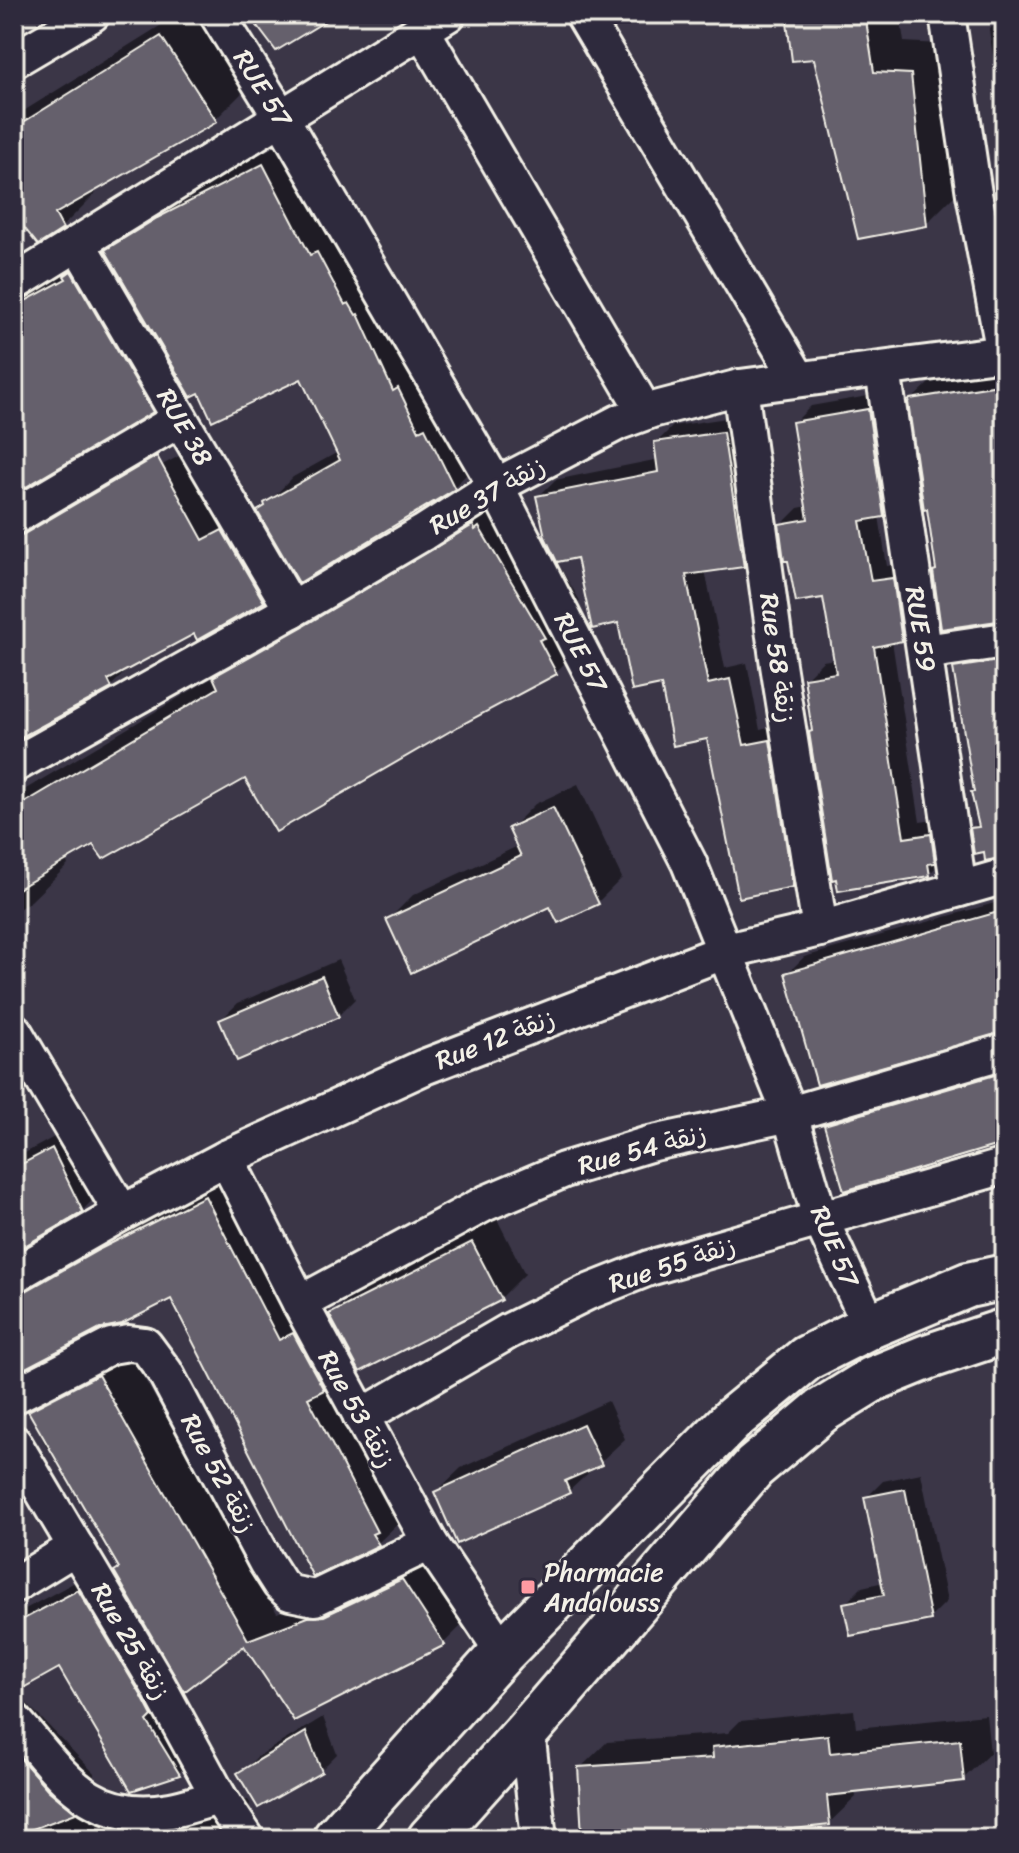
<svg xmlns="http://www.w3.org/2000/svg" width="1019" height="1853" font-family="Sriracha,'Playpen Sans Arabic',sans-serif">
<rect width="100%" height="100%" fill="#3b3647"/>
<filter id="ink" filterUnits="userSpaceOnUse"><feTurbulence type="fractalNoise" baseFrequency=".0125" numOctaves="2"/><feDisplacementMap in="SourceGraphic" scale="16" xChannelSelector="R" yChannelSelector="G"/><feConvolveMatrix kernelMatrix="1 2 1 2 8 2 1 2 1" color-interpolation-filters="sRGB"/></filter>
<g filter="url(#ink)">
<!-- shadow -->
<g fill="#0007">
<polygon points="179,14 202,14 249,86 215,120 94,189 96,193 62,227 19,218 14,222 14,117"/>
<polygon points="788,14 900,14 904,42 941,44 956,194 926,224"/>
<polygon points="1005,14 1005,133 989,30"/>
<polygon points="289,139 480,461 454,487 294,570 263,601 195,631 131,666 111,686 14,739 14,544 196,447 231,514 251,503 257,514 293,477 338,452 302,377 200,391 183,379 152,410 14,489 14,293 105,239 110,247 134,224 186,192"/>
<polygon points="1005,371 1005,619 938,568 911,400 929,383"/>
<polygon points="885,393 900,498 883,515 879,516 887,566 910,562 918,623 902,639 892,641 920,822 947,818 946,858 929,874 814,729 806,678 823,661 835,659 824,595 781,525 798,508 808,506 794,423 811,406"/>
<polygon points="740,416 760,548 743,565 705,570 725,668 747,663 760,730 786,724 809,869 792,886 708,737 663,683 619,621 579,555 556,560 580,601 575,606 591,637 555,673 246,776 94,842 66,858 68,865 31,901 14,912 14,796 217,675 251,642 516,493 550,551 553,549 538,497 555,480 659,459 656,443 673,426"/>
<polygon points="1005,647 1005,845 972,829 979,822 956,669 972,652"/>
<polygon points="578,784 622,878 598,902 388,920 413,895 518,846 510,829 535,804"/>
<polygon points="1005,900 1005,1030 787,974 804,957"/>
<polygon points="338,960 355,999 338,1016 221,1020 238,1003"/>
<polygon points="1005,1061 1005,1141 826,1125 843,1109"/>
<polygon points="76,1125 106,1186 82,1211 19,1247 14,1257 14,1159"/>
<polygon points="236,1166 310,1311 324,1303 331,1315 356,1290 497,1219 525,1274 501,1298 354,1357 341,1371 409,1513 378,1543 314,1574 172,1296 101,1326 14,1371 14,1295 90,1243"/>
<polygon points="127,1348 277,1613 431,1552 472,1615 444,1643 295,1718 244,1643 121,1567 52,1448 48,1450 29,1412 57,1384"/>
<polygon points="608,1401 625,1439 569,1491 436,1492 461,1468"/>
<polygon points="14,1417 33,1446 41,1490 14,1517"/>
<polygon points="921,1473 947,1601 930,1618 845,1604 862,1587 884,1582 866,1498 883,1481"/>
<polygon points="103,1567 203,1749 179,1773 60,1665 14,1678 14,1615"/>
<polygon points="14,1690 94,1773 94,1784 124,1800 156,1833 188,1802 248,1800 250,1803 245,1839 14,1839"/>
<polygon points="854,1710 856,1728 986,1715 990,1753 963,1779 855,1791 856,1797 829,1823 668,1839 585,1839 580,1768 607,1742 728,1733 740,1721"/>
<polygon points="323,1717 337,1754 320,1771 240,1774 257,1757"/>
</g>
<!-- building -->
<g fill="#65616c" stroke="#f4f1e8" stroke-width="2">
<polygon points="248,14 337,14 276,51"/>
<polygon points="786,14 865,14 874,72 911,74 927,226 858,239 814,59 792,61"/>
<polygon points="161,36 217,122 55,214 63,229 38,245 14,215 14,128"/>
<polygon points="263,164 310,255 317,252 345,305 349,303 356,315 358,314 393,391 398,388 419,431 425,428 455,489 299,583 257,511 265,506 264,503 340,460 301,379 212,421 199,393 191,397 105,250 157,218"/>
<polygon points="71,271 153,412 14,494 14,307 66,279 64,276"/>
<polygon points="1005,384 1005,620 941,629 933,571 936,570 927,509 924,510 908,402 910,399"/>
<polygon points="868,409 884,517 860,521 871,581 893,578 902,641 874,647 904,838 931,834 935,863 928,864 930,876 838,891 836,879 832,880 809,732 812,731 804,678 836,673 823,598 796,602 788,561 784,561 779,524 808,519 792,422"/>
<polygon points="723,432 744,567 686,575 708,684 730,679 744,745 770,740 793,887 739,898 707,739 673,746 661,685 632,691 618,623 592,629 577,558 557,562 545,537 536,496 658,472 654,442"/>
<polygon points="157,456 203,540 222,530 264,602 197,640 194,634 108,680 112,688 14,741 14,537 24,534"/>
<polygon points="473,525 475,530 479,527 545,638 539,640 557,674 459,726 276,832 245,779 103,859 93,845 14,891 14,809 218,688 213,677 302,627"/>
<polygon points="1005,660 1005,857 985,861 984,852 974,854 970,828 979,827 971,792 974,792 953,668"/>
<polygon points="553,807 599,904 558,923 550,907 411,973 386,919 521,856 508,828"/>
<polygon points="1005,910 1005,1032 817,1085 785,973"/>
<polygon points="322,976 339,1017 237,1061 219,1020"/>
<polygon points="1005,1072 1005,1143 844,1191 824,1125"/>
<polygon points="52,1148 83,1212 14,1252 14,1168"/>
<polygon points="205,1196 279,1340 293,1333 324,1390 308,1398 377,1532 372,1534 379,1545 313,1577 171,1299 122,1324 102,1328 14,1374 14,1295 24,1292 100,1249"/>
<polygon points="472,1242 502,1300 360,1372 329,1314"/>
<polygon points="98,1375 248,1640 308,1617 324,1616 402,1579 445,1645 294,1721 244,1646 184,1692 114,1571 119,1568 28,1411"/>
<polygon points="583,1424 602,1465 565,1481 570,1493 457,1544 434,1492"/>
<polygon points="905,1489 931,1620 850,1636 843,1603 884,1595 864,1497"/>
<polygon points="78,1590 141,1695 152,1716 147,1721 180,1775 131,1791 59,1668 14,1693 14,1624"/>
<polygon points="306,1732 322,1772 258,1808 237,1773"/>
<polygon points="828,1735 830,1753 960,1740 964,1781 827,1796 830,1825 701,1839 622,1839 621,1833 582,1836 578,1767 713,1758 712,1747"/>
<polygon points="14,1751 48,1790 76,1813 14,1836"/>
</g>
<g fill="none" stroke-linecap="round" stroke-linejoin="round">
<defs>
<g id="street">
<polyline points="217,14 282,119 496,486 689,863 790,1114 820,1218 870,1326"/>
<polyline points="583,14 798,378"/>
<polyline points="947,14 974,194 1004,353"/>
<polyline points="422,30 645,412"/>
<polyline points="14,60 92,14"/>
<polyline points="78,244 292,610"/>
<polyline points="14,283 448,14"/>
<polyline points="883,370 959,889"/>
<polyline points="740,387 778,665 820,929"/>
<polyline points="14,517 180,419"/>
<polyline points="925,652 1005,640"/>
<polyline points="14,765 292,610 423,533 496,486 619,422 652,410 740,387 1005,353"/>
<polyline points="14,1031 122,1213"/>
<polyline points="226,1158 300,1303 430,1543 503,1652"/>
<polyline points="14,1275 122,1213 226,1158 424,1067 726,951 820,929 1005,876"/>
<polyline points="300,1303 486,1203 564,1170 649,1144 790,1114 1005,1051"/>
<polyline points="14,1396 111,1346 129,1343 145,1345 165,1372 266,1562 280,1584 290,1593 315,1598 430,1543"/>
<polyline points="361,1417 509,1331 586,1293 649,1268 1005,1166"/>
<polyline points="14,1443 158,1685 219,1797 247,1839"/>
<polyline points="14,1585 76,1547"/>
<path d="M14 1720C62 1774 88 1825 171 1810 187 1807 203 1801 219 1797"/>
<polyline points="527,1731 539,1839"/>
</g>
<g id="secondary">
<polyline points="335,1839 503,1652 734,1418 807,1358 870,1326 968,1285 1005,1277"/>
<polyline points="430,1839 527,1731 754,1467 821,1411 873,1379 927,1357 1005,1331"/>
</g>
</defs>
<!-- street casing -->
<use href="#street" stroke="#f4f1e8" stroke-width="40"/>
<!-- secondary casing -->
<use href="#secondary" stroke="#f4f1e8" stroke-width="50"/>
<!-- street -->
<use href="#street" stroke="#2f2a3d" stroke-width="34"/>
<!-- secondary -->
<use href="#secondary" stroke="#2f2a3d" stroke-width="44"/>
</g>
</g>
<!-- markers -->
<rect fill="#ff9aa2" stroke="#2f2a3d" stroke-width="3" x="520" y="1579" width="16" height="16" rx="4"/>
<g text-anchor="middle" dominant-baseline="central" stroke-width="6" stroke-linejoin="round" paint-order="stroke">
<!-- street labels -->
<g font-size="26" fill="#f4f1e8" stroke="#2f2a3d">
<text transform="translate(263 88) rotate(58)">RUE 57</text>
<text transform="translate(185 427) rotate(60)">RUE 38</text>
<text transform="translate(487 495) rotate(-30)">Rue 37 زنقة</text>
<text transform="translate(921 629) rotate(81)">RUE 59</text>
<text transform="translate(581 652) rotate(63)">RUE 57</text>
<text transform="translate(778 658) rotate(82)">Rue 58 زنقة</text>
<text transform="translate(495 1039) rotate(-21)">Rue 12 زنقة</text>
<text transform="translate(642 1149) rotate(-15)">Rue 54 زنقة</text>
<text transform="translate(835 1246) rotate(67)">RUE 57</text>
<text transform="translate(672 1264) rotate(-18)">Rue 55 زنقة</text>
<text transform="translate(357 1409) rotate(61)">Rue 53 زنقة</text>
<text transform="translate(219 1473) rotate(62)">Rue 52 زنقة</text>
<text transform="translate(131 1641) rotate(60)">Rue 25 زنقة</text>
</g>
<!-- poi labels -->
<g font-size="26" fill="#f4f1e8" stroke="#2f2a3d" text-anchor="start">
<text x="544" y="1572">Pharmacie<tspan x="544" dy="30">Andalouss</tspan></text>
</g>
</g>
<!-- margin -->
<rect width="1019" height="1853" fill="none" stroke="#2f2a3d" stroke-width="48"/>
<rect x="24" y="24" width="971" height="1805" fill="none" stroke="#f4f1e8" stroke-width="3" filter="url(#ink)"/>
</svg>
